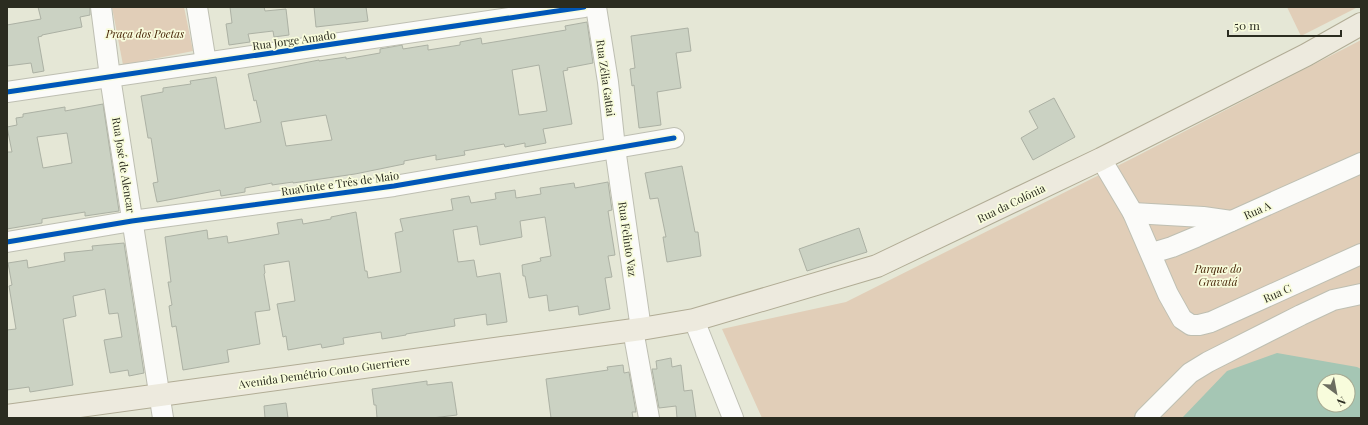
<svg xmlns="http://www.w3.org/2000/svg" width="1368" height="425" font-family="'Playfair Display',serif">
<rect width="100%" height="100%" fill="#e5e7d6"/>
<!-- green -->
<g fill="#e1ceb8" fill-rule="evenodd">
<polygon points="112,7 184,7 193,51 123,65"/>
<polygon points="1287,7 1358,7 1301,36"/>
<path d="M1361 40V418H762L722 329 846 302 1135 157ZM1324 381H1348V405H1324Z"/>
</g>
<!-- water -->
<path fill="#a5c6b4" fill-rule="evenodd" d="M1277 353 1357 367 1361 369V418H1182L1227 371ZM1324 381H1348V405H1324Z"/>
<!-- building -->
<g fill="#cbd2c3" stroke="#acb1a4" fill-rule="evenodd">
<polygon points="38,7 90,7 90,15 80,17 82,27 42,35 42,36 38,37 44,71 33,73 31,63 7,66 7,25 41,19"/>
<polygon points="230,7 264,7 265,11 286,9 289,35 274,37 273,31 248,34 250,42 229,45 226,24 232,23"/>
<polygon points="314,7 366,7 368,21 316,27"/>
<path d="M587 22 593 63 567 68 568 70 563 71 572 124 543 129 546 143 525 147V143L505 147 504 144 464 151 465 155 436 160V155L404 161V164L355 174 293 183V182L272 185V183L245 188V192L221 196 220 190 157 202 153 183 158 182 151 138H148L141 96 163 92V88L191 84 190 81 216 77 225 129 261 122 256 100 254 101 248 74 319 60V61L346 57V59L380 53V49L402 45 403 49 428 45V50L460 45V42L481 38 482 44 566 30 565 26ZM539 65 547 111 519 115 512 70ZM326 115 332 140 286 146 281 122Z"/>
<polygon points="688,28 691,51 676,53 681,88 657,92 661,125 639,128 634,85 632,86 630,69 635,68 631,36"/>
<polygon points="1054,98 1075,137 1033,160 1021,138 1038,128 1029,111"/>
<path d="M103 104 119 211 85 216V212L42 219V223L7 229V152H12L7 127 17 125 16 118 23 117V114L65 107V111ZM67 133 72 163 43 168 37 137Z"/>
<polygon points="682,166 695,232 698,232 701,256 667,262 663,237 666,237 658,198 650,199 645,173"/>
<polygon points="608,182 612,210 608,211 615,255 608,256 612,277 605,278 610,309 579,315 578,306 549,311 547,295 529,298 525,276 523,276 522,265 541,261 540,258 551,256 545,217 520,221 522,237 480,245 477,226 453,230 458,262 474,260 477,277 500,273 507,322 487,325 486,314 454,319 455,326 406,334 406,335 382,339 381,332 343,338 344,344 322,348 321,344 288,350 286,336 283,337 277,304 295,301 289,261 264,265 265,273 264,274 270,310 255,312 260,344 227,350 229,362 183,370 176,326 172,327 169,306 172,305 168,282 171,282 165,237 207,230 208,239 227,236 228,243 279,234 277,223 302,219 303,224 331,219 331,217 356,212 365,271 367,271 368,278 401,272 395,233 403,231 400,219 453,210 451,199 469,196 471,203 496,199 495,193 515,190 516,198 541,194 540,188 574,183 575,188"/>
<polygon points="859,228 867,252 807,271 799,249"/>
<polygon points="124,243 144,373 129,376 128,370 110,373 104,340 122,337 118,313 109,314 105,289 73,296 76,316 63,319 73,385 30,392 29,387 7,390 7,330 16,329 9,286 12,285 8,263 27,260 28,268 65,261 64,253 93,250 92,246"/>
<polygon points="671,358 672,367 681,365 684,391 692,390 696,418 677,418 676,406 659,408 652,369 657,369 656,361"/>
<polygon points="623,365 624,373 629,372 636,412 632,412 633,418 551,418 546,379 608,370 607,367"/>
<polygon points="427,381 427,385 452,382 457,415 432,418 377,418 376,405 374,405 372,389"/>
<polygon points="286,403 288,418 265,418 264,406"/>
</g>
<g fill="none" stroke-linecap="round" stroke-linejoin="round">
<defs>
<g id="minor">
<polyline points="101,7 110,77 163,418"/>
<polyline points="197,7 206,63"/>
<polyline points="596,7 608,82 615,148 641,329"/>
<polyline points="7,92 584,7"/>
<polyline points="1101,159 1133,213 1168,294 1182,319 1191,325 1199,325 1211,322 1361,254"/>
<polyline points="1133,213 1203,217 1231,221"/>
<polyline points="7,242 132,221 394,186 674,138"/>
<polyline points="1152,253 1172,247 1196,237 1361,163"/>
<polyline points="694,320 733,418"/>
<polyline points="633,330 649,418"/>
<polyline points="1145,418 1190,373 1208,362 1301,315 1333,300 1361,294"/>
</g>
<polyline id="major" points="7,416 641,329 694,320 877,266 1101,159 1306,55 1361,24"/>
</defs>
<!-- minor casing -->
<use href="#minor" stroke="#bebfb2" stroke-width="22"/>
<!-- major casing -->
<use href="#major" stroke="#b1ac95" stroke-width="24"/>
<!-- minor -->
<use href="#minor" stroke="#fbfbf9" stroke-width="20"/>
<!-- major -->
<use href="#major" stroke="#edeade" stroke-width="22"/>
<defs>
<g id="cycleway">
<polyline points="7,92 584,7"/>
<polyline points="7,242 132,221 394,186 674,138"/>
</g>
</defs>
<!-- cycleway casing -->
<use href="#cycleway" stroke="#f8fcdc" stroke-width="8"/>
<!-- cycleway -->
<use href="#cycleway" stroke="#0057b8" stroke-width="5"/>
</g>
<g text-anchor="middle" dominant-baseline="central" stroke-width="3.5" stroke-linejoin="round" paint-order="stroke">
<!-- park labels -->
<g font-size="11" font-style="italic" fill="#421f00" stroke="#f8fcdc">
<text x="145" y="33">Praça dos Poetas</text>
<text x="1218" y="268">Parque do<tspan x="1218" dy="13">Gravatá</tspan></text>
</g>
<!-- street labels -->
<g font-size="11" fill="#2b2c20" stroke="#f8fcdc">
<text transform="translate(294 40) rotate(-8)">Rua Jorge Amado</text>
<text transform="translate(606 78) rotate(82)">Rua Zélia Gattai</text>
<text transform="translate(124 165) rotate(81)">Rua José de Alencar</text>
<text transform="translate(340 183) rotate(-8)">RuaVinte e Três de Maio</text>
<text transform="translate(1011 203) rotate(-26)">Rua da Colônia</text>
<text transform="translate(1257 210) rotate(-24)">Rua A</text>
<text transform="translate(628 239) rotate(82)">Rua Felinto Vaz</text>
<text transform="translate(1277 293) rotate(-24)">Rua C</text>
<text transform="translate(324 372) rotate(-8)">Avenida Demétrio Couto Guerriere</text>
</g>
</g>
<!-- border -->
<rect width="1368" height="425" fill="none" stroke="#2b2c20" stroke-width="16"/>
<!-- north arrow -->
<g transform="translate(1336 393) rotate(148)"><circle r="19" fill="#f8fcdc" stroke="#a6a991"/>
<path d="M0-3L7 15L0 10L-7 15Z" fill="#6c6d60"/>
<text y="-6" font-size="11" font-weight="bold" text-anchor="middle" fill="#2b2c20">N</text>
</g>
<!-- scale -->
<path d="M1228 30v6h113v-6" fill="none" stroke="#2b2c20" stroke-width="2"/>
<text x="1234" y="30" font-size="12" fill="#2b2c20" stroke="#f8fcdc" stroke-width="3" paint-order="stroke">50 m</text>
</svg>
